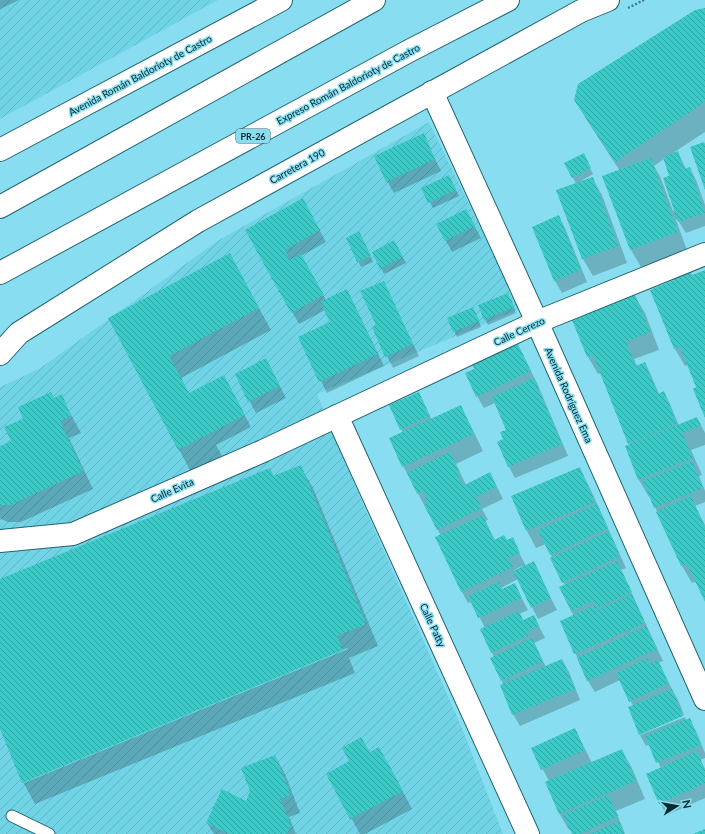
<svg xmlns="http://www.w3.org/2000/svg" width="705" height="834" font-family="Lato,sans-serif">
<defs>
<pattern id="industrial-furrows" width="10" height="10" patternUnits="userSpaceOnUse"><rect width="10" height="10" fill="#71d3e6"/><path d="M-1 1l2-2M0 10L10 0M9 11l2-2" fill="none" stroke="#60b5c6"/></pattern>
<pattern id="building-back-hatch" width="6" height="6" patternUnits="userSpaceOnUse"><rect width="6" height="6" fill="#3ccac7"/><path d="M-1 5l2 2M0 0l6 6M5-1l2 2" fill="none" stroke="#30a4a2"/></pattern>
</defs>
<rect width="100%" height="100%" fill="#88def0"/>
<!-- industrial -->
<g fill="url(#industrial-furrows)">
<polygon points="0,0 218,0 0,119"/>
<polygon points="429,122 520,309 317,394 346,465 461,726 503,834 0,834 0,387 39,369 219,240"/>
</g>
<!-- shadow -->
<g fill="#0003" fill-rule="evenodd">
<polygon points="0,0 19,0 0,9"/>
<path d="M705 9V132L673 153 678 152 686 169 690 168 696 180 705 205V226L686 233 677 219 676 220 687 250 641 267 631 250 604 177 620 171 588 122 575 100ZM664 159 671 176 675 210 673 211 660 176 654 166Z"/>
<polygon points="423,135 441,171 394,193 387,181"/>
<polygon points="586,160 593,174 581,181 582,182 592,178 602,195 627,263 593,276 583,259 557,191 576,184 566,163"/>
<polygon points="452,182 459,196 433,208 423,189"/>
<polygon points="466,210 481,238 452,252 437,224"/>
<polygon points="309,211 326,242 301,256 326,300 347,290 384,366 327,393 300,338 332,323 325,310 299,324 247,230"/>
<polygon points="559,217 565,228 587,282 562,293 555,281 533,228"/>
<polygon points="362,238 373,262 361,267 347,239"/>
<polygon points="394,241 406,263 384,274 373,252"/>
<polygon points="230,255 271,330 181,378 189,394 230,388 251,427 216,445 222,456 191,472 109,319"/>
<polygon points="688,268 693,276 705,271 705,415 698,388 688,365 685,366 675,349 651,290 675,280"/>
<polygon points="383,282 419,356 393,368 373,328 377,326"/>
<polygon points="635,296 645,313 659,350 634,359 637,366 645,363 651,375 659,394 664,392 670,404 679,426 697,418 705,433 705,445 691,450 702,475 699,476 705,491 705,502 695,506 705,525 705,599 697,581 692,583 682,566 650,496 649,497 639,480 626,447 630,445 601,373 598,374 588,357"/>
<polygon points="511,299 516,313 488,325 485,319"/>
<polygon points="476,313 481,327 457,337 448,318"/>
<polygon points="517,343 537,383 568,456 515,478 509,467 498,442 504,439 507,430 495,403 484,408 477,396 476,369"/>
<polygon points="266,359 286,398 256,413 236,375"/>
<path d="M418 393 432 420 460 407 470 424 483 451 456 464 466 485 490 473 503 499 482 509 488 520 485 521 495 540 507 542 512 539 526 566 533 563 557 610 538 619 518 579 501 588 502 590 514 584 528 610 519 614 523 621 534 616 545 638 534 643 546 667 562 660 569 672 580 700 520 726 513 714 494 657 481 630 485 628 472 602 468 603 462 592 436 538 441 536 403 466V433L390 406ZM522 566 523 568 515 571 514 570Z"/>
<polygon points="61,396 81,433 69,438 93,489 21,522 8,522 1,519 0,518 0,447 12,442 24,419 54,399"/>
<path d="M300 466 313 488 378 646 349 658 355 673 35 804 23 782 0 726V580L270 469 274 477ZM347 648 348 649 24 783V781Z"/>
<polygon points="579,468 589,486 626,568 621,570 663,661 658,663 679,702 684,715 640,733 633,706 620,680 595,692 588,681 561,622 574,616 571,611 565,586 546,544 536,548 527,531"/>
<polygon points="685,717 686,720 689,719 696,731 705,753 705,758 700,760 705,769 705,798 667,815 660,803 661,768 650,744 646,746 640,735"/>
<polygon points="575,729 592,763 622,751 632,768 645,799 616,811 625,834 573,834 571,830 569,830 559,813 549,781 532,749"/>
<polygon points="370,753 389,765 412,809 365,834 360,834 327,774"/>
<polygon points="275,756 285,774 300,813 289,817 296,834 214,834 207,823 246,802"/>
</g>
<!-- building -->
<g fill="url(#building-back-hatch)">
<polygon points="705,8 705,102 615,162 574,100 578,84 695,10"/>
<polygon points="424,133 435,159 386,182 374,156"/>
<polygon points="704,142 705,144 705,190 690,147"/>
<polygon points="678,151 684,169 690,167 705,213 678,222 663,178 669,176 663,157"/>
<polygon points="584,153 591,168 572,178 564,163"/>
<polygon points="651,158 678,232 630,250 602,176"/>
<polygon points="449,175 456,190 428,203 421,188"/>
<polygon points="593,177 618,246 582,259 556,190"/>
<polygon points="303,198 320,230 285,250 290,260 301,254 324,295 291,313 245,230"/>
<polygon points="466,209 475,226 445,241 436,224"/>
<polygon points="559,215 581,270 554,281 532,227"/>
<polygon points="359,231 371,256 357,262 346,238"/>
<polygon points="394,240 403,257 380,269 372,252"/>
<polygon points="230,253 259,308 169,356 189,393 224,375 245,415 178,450 108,318"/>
<polygon points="688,266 692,275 705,270 705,418 693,389 696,387 680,347 674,349 650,290 674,280 672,274"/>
<polygon points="384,281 413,344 385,357 372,327 376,325 360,291"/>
<polygon points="347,289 378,354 319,382 298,337 330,322 320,302"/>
<polygon points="508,293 514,307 484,320 478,305"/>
<polygon points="635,295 650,332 626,342 636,366 645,362 658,394 664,391 677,424 628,444 593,355 587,357 572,320"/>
<polygon points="473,307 479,321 453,332 447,318"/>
<polygon points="517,342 531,371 476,397 465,373 474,369 472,363"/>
<polygon points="266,358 280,386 248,402 235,374"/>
<polygon points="534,378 562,444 508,467 497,442 503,439 500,432 506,430 492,397"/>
<polygon points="51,392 54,398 62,394 71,416 60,421 83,471 11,505 0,505 0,446 11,441 4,427 23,419 18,407"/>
<polygon points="419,392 430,416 400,430 389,405"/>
<polygon points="461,405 474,434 402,467 389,438"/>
<polygon points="697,417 701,425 682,433 693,458 638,480 625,446"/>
<polygon points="450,452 460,473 458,474 463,486 490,472 497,487 476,497 482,508 437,530 424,505 428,503 423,491 417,494 407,473"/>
<polygon points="692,461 703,488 654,508 643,481"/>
<polygon points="301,465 366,624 337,636 343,650 22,783 0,729 0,579 270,468 273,476"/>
<polygon points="580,467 595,502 526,531 511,496"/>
<polygon points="691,496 705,527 705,602 687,564 681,566 656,512"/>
<polygon points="597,504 608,528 550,555 538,530"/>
<polygon points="483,515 494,540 504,535 507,540 513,537 520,553 508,558 513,567 461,592 435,537"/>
<polygon points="609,531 620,556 562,583 550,558"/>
<polygon points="534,561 551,598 531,608 513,571"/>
<polygon points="617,561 632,592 597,608 594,601 571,611 559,587"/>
<polygon points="499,582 502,589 515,583 522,598 478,618 468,596"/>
<polygon points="632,594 645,623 574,654 560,621 595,605 597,610"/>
<polygon points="519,611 523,620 534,615 539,626 527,631 529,635 491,653 480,629"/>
<polygon points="646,626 657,649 587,681 577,658"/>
<polygon points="532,638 543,661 501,681 490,658"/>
<polygon points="647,658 650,664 658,660 669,683 629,702 616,673"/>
<polygon points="562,659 575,689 512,715 500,685"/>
<polygon points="672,689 683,716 639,735 628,707"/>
<polygon points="690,718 701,745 656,763 645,736"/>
<polygon points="575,728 585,750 541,770 531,748"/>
<polygon points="361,737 370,752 379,747 403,791 350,819 326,774 349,761 342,748"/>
<polygon points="622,749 636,781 559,814 545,782"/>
<polygon points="697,751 705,770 705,783 659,804 646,774"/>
<polygon points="275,755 291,795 280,799 291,825 287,834 230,834 206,823 222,789 246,801 250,791 241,768"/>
<polygon points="608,795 618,816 580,834 572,834 563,815"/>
<polygon points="619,821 624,834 590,834"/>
<polygon points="705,829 705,834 693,834"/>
</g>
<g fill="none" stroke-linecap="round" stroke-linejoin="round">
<defs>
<polyline id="service" points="12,816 49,834"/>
<g id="minor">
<polyline points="432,92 537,322 705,699"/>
<polyline points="0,150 281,0"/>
<polyline points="337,416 528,834"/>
<polyline points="0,541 73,534 263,451 537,322 705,254"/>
</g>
<polyline id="tertiary" points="0,354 19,333 198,221 581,11 608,0"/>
<g id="motorway">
<polyline points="0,207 374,0"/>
<polyline points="0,273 409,51 508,0"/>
</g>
</defs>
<!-- service casing -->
<use href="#service" stroke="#216572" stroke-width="13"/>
<!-- minor casing -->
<use href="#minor" stroke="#216572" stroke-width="24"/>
<!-- tertiary casing -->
<use href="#tertiary" stroke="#216572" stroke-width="24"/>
<!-- motorway casing -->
<use href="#motorway" stroke="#216572" stroke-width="24"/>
<!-- path -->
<polyline stroke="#3f7c88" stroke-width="2.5" stroke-dasharray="2 2" stroke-linecap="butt" points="628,8 644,0"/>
<!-- service -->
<use href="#service" stroke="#fff" stroke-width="11"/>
<!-- minor -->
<use href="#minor" stroke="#fff" stroke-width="22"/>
<!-- tertiary -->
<use href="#tertiary" stroke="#fff" stroke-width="22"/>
<!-- motorway -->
<use href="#motorway" stroke="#fff" stroke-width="22"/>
</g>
<g text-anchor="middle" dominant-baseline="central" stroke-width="3" stroke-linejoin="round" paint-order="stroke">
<!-- shield labels -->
<rect fill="#88def0" stroke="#2b606a" stroke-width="1" x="236" y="129" width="34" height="14" rx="3"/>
<g font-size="9" font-weight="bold" fill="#032a31">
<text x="253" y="136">PR-26</text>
</g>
<!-- street labels -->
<g font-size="10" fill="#032a31" stroke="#88def0">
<text transform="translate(140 75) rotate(-28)">Avenida Román Baldorioty de Castro</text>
<text transform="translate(348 84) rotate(-28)">Expreso Román Baldorioty de Castro</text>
<text transform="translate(297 166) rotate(-29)">Carretera 190</text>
<text transform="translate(519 331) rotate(-25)">Calle Cerezo</text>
<text transform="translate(569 395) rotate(66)">Avenida Rodríguez Ema</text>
<text transform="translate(172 490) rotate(-24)">Calle Evita</text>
<text transform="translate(433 625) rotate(65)">Calle Patty</text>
</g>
</g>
<!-- north arrow -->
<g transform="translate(677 806) rotate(79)" stroke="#88def0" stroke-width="3" paint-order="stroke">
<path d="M0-3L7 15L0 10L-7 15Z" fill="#032a31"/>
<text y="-6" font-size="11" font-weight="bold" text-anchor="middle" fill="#032a31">N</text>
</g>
</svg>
